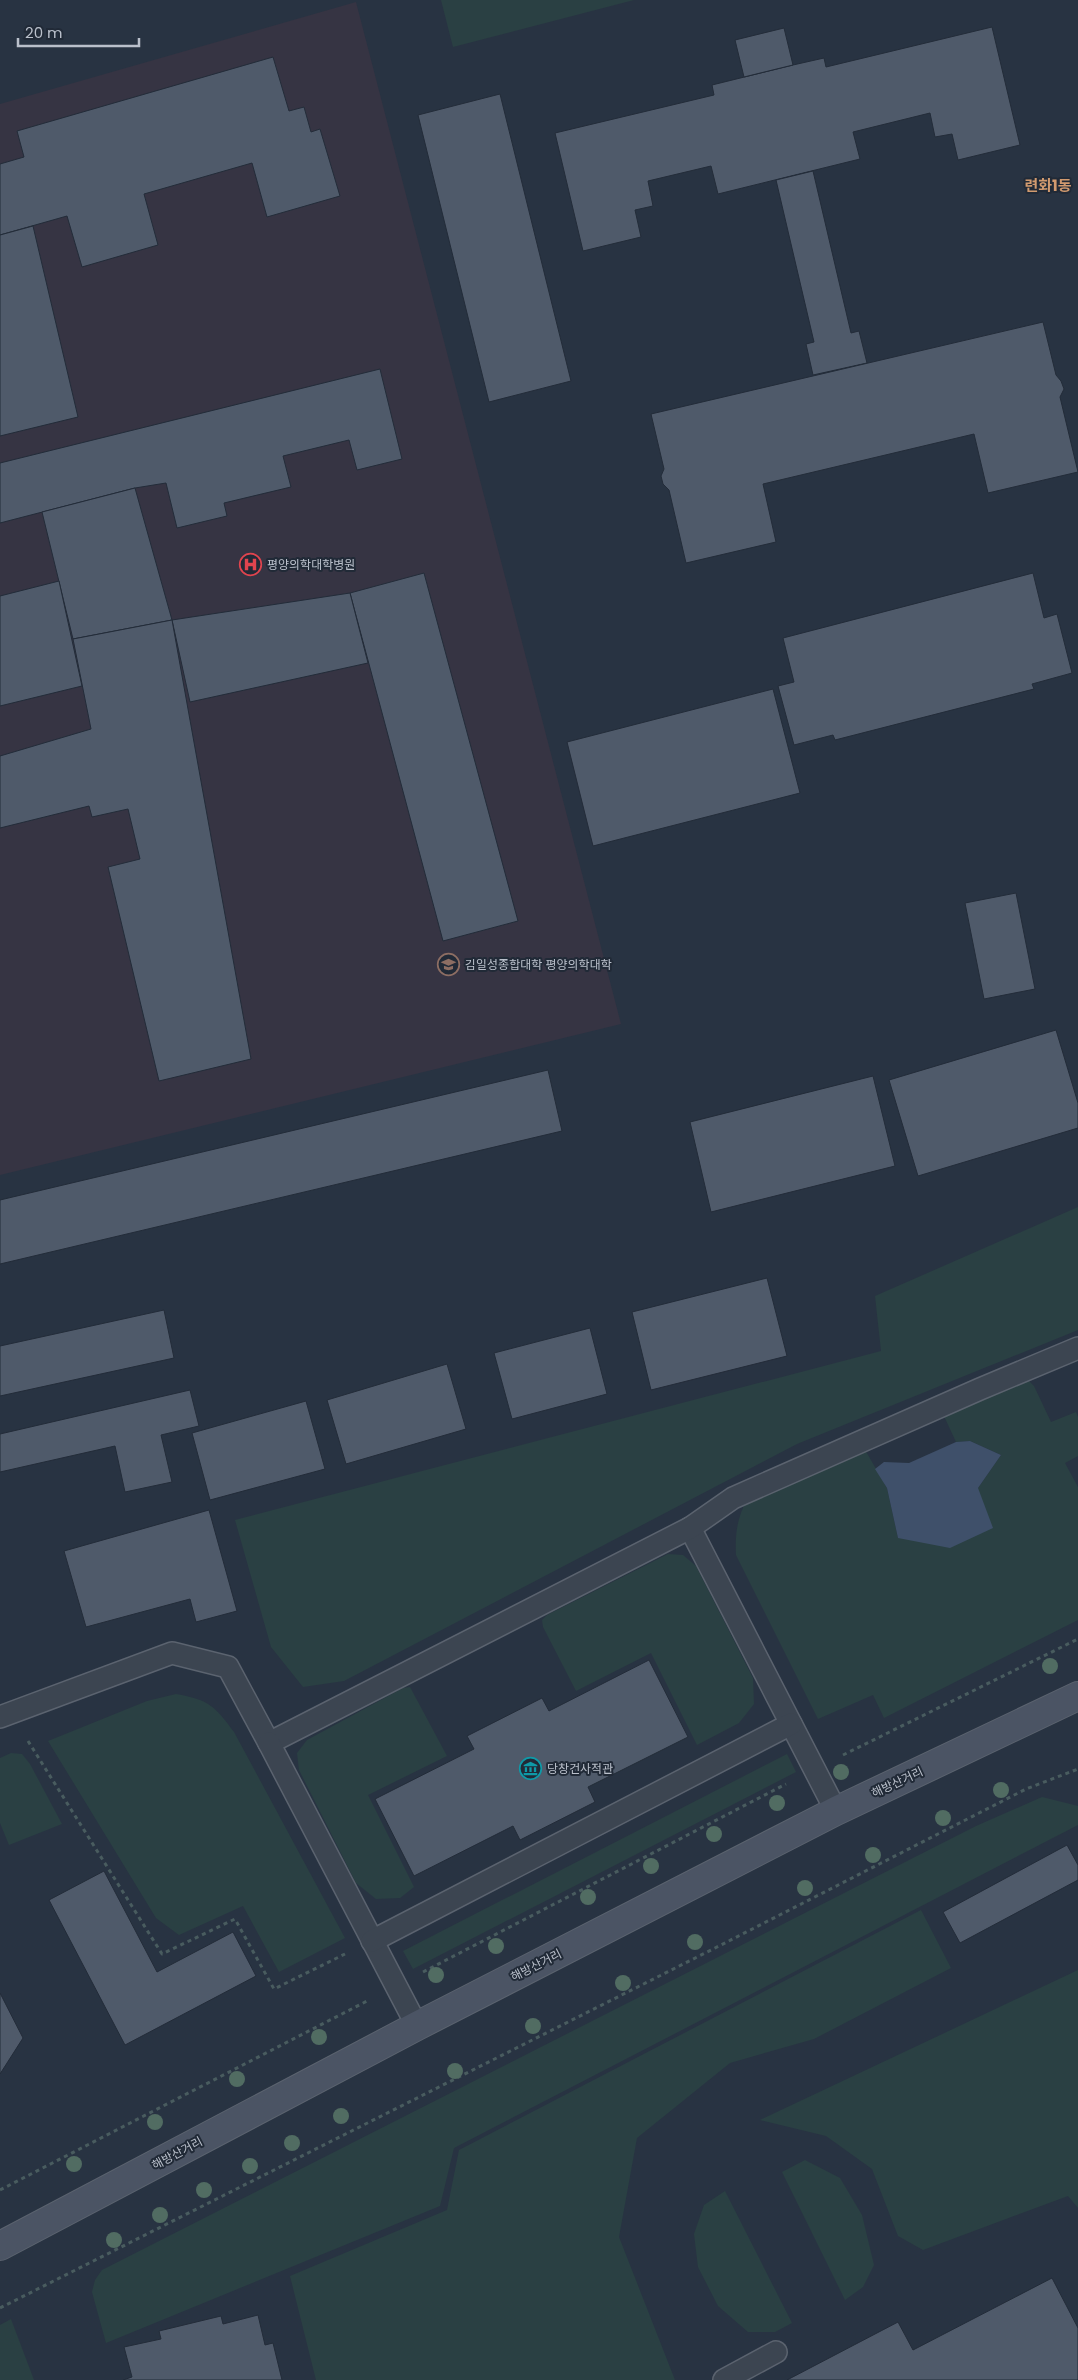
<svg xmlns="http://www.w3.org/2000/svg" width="1078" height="2380" font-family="Poppins,'Noto Sans KR',sans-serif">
<rect width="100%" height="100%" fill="#283342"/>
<!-- medical -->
<polygon fill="#363443" points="356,2 621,1024 0,1175 0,104"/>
<!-- green -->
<g fill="#2a4043">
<polygon points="441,0 634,0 453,47"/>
<polygon points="1078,1207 1078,1330 797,1444 344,1681 303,1687 271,1647 235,1520 881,1351 875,1296"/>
<path d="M1029 1381 1034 1386 1051 1422 1076 1412 1078 1417V1456L1065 1463 1078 1487V1620L884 1718 873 1695 818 1719 736 1555C735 1533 737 1519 747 1499L864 1448 887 1488 898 1538 978 1488 1001 1455 970 1441 956 1442 943 1414 1018 1382Z"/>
<polygon points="668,1554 683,1555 696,1566 753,1678 754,1704 739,1723 697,1745 651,1653 576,1691 543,1627 542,1620 547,1615"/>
<polygon points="410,1687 447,1756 368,1795 414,1887 400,1898 376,1899 356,1883 299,1770 297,1753 307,1740 403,1688"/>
<path d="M176 1694C209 1700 214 1705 234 1732L345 1938 279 1972 243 1906 179 1935 156 1918 48 1741 147 1701Z"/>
<polygon points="11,1753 22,1754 30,1764 62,1824 9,1845 0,1823 0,1758"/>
<polygon points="787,1754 796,1772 413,1969 403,1951"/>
<polygon points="1042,1797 1078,1806 1078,1825 454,2148 440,2206 106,2343 92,2292 95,2280 102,2270 976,1826"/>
<polygon points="921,1910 951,1968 814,2039 730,2063 637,2138 619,2237 675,2380 316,2380 290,2276 447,2210 459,2150"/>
<polygon points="1078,1970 1078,2208 1068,2196 923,2250 898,2236 872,2169 826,2136 760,2120"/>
<polygon points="805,2160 840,2178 862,2215 874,2265 863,2287 845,2300 782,2172"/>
<polygon points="725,2191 792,2323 775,2332 748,2332 718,2306 698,2267 694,2234 704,2205"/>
<polygon points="11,2319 34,2380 0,2380 0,2325"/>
</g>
<!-- water -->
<polygon fill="#3f506a" points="970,1441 1001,1455 978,1488 993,1528 950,1548 898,1538 887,1488 875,1469 884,1462 909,1463 956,1442"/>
<!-- building -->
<g fill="#4f5a6a" stroke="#232c39">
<polygon points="992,27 1020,145 958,160 952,134 935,137 930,113 853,132 860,159 718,194 711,166 648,181 653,206 635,210 641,237 583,251 555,133 714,95 712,85 793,65 824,58 826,67"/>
<polygon points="784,28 793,65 744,77 735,40"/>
<polygon points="273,57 289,111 304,107 311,132 320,129 340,196 267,217 252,163 144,194 158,245 82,267 67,216 0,235 0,164 24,157 17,131"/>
<polygon points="500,94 571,381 489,402 418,115"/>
<polygon points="813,171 851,333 859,331 867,363 813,375 806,344 814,342 776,180"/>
<polygon points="33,226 78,417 0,436 0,235"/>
<polygon points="1043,322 1056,375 1061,381 1064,389 1060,397 1078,472 988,493 974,434 763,484 776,542 686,563 669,490 663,484 661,476 664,469 651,414"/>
<polygon points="380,369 402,459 357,470 349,440 283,456 291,487 224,503 227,516 177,528 166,483 135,488 0,523 0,463"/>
<polygon points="135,488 172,620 73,639 42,512"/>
<polygon points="424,573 518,921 443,941 350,593"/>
<polygon points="1033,573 1044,618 1057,614 1072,673 1032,684 1034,689 835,740 833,735 794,745 778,686 794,682 783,638"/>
<polygon points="59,581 82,686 0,706 0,596"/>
<polygon points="350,593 368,663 190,702 172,620"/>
<polygon points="172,620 251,1059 159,1081 108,867 140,859 128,809 92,817 89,806 0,828 0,756 91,729 73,639"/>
<polygon points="773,689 800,793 593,846 567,742"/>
<polygon points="1016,893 1035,989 984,999 965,903"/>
<polygon points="1056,1030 1078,1103 1078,1128 918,1176 889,1080"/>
<polygon points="548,1070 562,1131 0,1264 0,1200"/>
<polygon points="873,1076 895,1166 711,1212 690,1122"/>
<polygon points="767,1278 787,1356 651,1390 632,1312"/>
<polygon points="164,1310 174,1358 0,1396 0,1346"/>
<polygon points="590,1328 607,1394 512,1419 494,1353"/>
<polygon points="447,1364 466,1429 346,1464 327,1400"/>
<polygon points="190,1390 199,1426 161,1435 172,1482 125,1492 115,1446 0,1472 0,1434"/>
<polygon points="306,1401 325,1469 210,1500 192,1433"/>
<polygon points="209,1510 237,1611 196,1622 190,1599 86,1627 64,1551"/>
<polygon points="649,1660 688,1737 588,1787 595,1802 520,1840 513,1826 414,1876 375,1799 474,1749 467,1736 542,1698 549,1711"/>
<polygon points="1067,1845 1078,1865 1078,1880 960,1943 943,1912"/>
<polygon points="104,1871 157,1972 233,1932 256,1976 125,2045 49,1900"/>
<polygon points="0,1993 23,2038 0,2074"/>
<polygon points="1052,2278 1078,2328 1078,2380 787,2380 898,2322 913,2350"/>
<polygon points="258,2315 265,2345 273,2343 282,2380 123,2380 132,2377 124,2347 161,2339 159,2331 221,2316 223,2324"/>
</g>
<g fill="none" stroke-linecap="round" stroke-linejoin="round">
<defs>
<g id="lane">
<polyline points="690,1528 836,1811"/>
<polyline points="0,1717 172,1653 228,1667 269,1743 690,1528 733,1498 980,1389 1078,1348"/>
<polyline points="269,1743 417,2026"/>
<polyline points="372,1941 791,1724"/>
<polyline points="724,2380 776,2352"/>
</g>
<polyline id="secondary" points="0,2246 417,2026 836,1811 1078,1696"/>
</defs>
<!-- lane casing -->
<use href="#lane" stroke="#5b636f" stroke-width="24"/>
<!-- secondary casing -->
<use href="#secondary" stroke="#5b636f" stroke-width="30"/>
<!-- path -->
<g stroke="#495c5f" stroke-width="3" stroke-dasharray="4 4" stroke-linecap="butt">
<polyline points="28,1741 162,1954 235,1919 274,1989 345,1954"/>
<polyline points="843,1755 1078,1639"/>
<polyline points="423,1972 786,1784"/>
<polyline points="0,2190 369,2000"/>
<polyline points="0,2308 719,1946 1026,1789 1078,1769"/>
</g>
<!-- lane -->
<use href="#lane" stroke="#3c4551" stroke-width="21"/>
<!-- secondary -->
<use href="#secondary" stroke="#4b5464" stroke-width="28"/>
</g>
<!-- trees -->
<g fill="#516c62">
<circle cx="1050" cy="1666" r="8"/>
<circle cx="841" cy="1772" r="8"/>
<circle cx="1001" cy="1790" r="8"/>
<circle cx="777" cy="1803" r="8"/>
<circle cx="943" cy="1818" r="8"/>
<circle cx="714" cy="1834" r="8"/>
<circle cx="873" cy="1855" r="8"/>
<circle cx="651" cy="1866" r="8"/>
<circle cx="805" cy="1888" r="8"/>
<circle cx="588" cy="1897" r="8"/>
<circle cx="695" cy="1942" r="8"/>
<circle cx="496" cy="1946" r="8"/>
<circle cx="436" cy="1975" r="8"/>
<circle cx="623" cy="1983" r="8"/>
<circle cx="533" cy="2026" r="8"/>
<circle cx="319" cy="2037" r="8"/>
<circle cx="455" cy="2071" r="8"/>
<circle cx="237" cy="2079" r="8"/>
<circle cx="341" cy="2116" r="8"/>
<circle cx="155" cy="2122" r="8"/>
<circle cx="292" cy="2143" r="8"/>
<circle cx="74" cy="2164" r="8"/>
<circle cx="250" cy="2166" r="8"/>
<circle cx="204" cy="2190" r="8"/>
<circle cx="160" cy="2215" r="8"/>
<circle cx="114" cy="2240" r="8"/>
</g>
<!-- icons -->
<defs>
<symbol id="hospital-ring" viewBox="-11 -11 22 22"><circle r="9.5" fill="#212a37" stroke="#e0444e" stroke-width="1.5"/><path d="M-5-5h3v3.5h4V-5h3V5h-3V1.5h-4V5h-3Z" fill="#e0444e"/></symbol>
<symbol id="university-ring" viewBox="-11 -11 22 22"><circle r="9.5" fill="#212a37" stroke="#8d6e63" stroke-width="1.5"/><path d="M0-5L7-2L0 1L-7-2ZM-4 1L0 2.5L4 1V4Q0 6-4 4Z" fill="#8d6e63"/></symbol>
<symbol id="museum-ring" viewBox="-11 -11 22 22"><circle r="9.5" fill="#212a37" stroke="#0f9aa8" stroke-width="1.5"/><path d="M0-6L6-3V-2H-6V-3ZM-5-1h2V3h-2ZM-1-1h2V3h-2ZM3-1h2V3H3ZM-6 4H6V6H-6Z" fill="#0f9aa8"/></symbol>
</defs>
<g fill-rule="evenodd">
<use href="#hospital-ring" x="238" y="552" width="25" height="25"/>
<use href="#university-ring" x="436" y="952" width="25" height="25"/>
<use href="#museum-ring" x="518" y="1756" width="25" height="25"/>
</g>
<g text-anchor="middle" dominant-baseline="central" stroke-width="4" stroke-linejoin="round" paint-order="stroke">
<!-- poi labels -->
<g font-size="12" fill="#bac0cb" stroke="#212a37" text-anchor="start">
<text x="267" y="564">평양의학대학병원</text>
<text x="465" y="964">김일성종합대학 평양의학대학</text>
<text x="547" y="1768">당창건사적관</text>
</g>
<!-- street labels -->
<g font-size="12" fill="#bac0cb" stroke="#212a37">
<text transform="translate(897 1782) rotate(-25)">해방산거리</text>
<text transform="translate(536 1965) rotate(-27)">해방산거리</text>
<text transform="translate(177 2153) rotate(-28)">해방산거리</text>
</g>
<!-- quarter labels -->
<g font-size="15" font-weight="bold" fill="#d19a6f" stroke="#212a37">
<text x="1048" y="185">련화1동</text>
</g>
</g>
<!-- scale -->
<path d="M18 38v8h121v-8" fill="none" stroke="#bac0cb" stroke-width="2.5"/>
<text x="25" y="38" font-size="15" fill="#bac0cb" stroke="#212a37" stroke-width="4" paint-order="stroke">20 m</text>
</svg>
